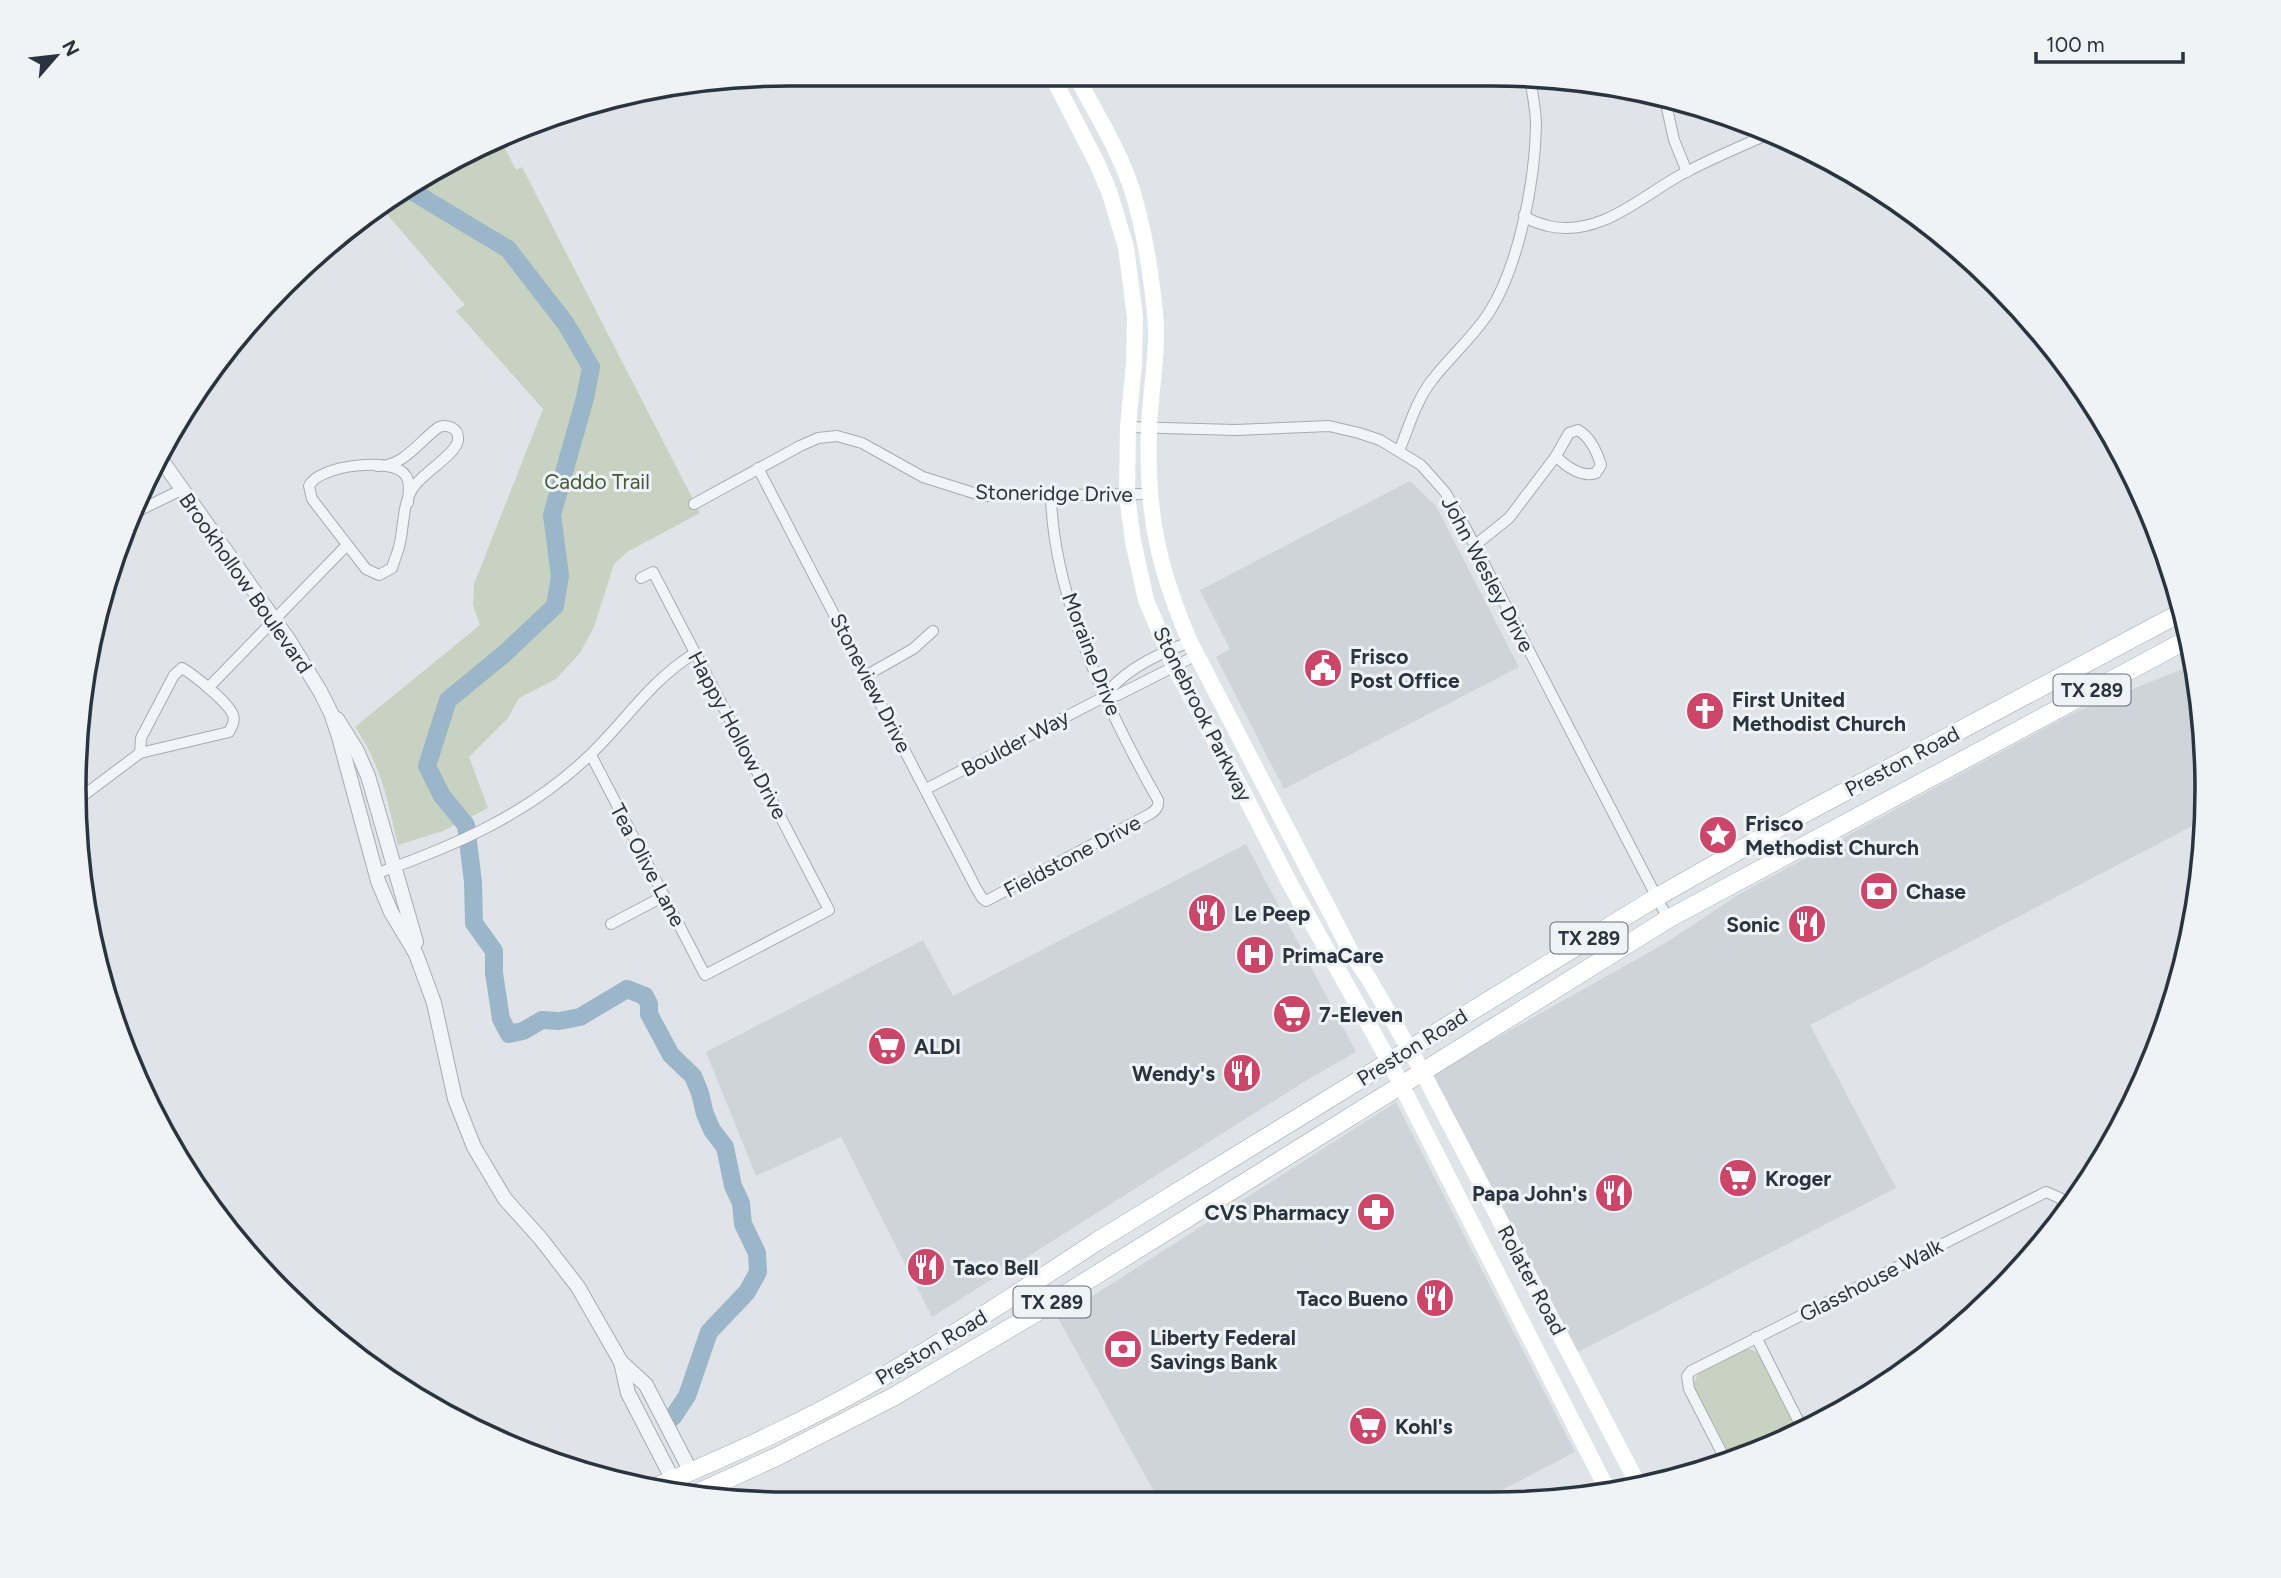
<svg xmlns="http://www.w3.org/2000/svg" width="2281" height="1578" font-family="Figtree,sans-serif">
<rect width="100%" height="100%" fill="#e0e4e9"/>
<!-- built -->
<g fill="#ced4da">
<polygon points="1410,481 1436,506 1519,667 1284,789 1216,657 1230,649 1200,590"/>
<polygon points="2195,664 2207,789 2204,824 2202,821 1810,1025 1896,1188 1578,1352 1430,1075 1664,944 1741,893 2073,713"/>
<polygon points="1246,844 1356,1052 1307,1080 932,1317 841,1137 756,1176 706,1052 923,940 953,996"/>
<polygon points="1396,1102 1575,1452 1475,1504 1161,1504 1058,1318"/>
</g>
<!-- green -->
<g fill="#c7d2c1">
<path d="M499 137 516 170 522 167 700 513 627 552 614 564 594 627 580 653 556 679 519 698 508 718 469 757 488 808 443 831 398 845C387 799 382 767 355 727L480 625 473 605 474 584 543 409 456 311 465 305 379 205 392 194Z"/>
<polygon points="1747,1348 1757,1352 1799,1434 1731,1457 1693,1384 1698,1374"/>
</g>
<g fill="none" stroke-linecap="round" stroke-linejoin="round">
<!-- river -->
<polyline stroke="#9bb6c8" stroke-width="18" points="405,187 508,249 566,324 591,367 585,398 552,515 560,576 555,606 504,654 448,700 427,766 442,796 466,825 473,882 474,923 494,951 494,973 501,1019 509,1034 523,1031 542,1020 559,1021 580,1017 627,989 645,996 649,1004 649,1014 664,1042 671,1055 693,1076 700,1093 705,1114 712,1130 725,1147 733,1186 741,1203 743,1224 757,1253 758,1272 747,1292 709,1332 687,1396 673,1417"/>
<defs>
<g id="minor">
<polyline points="1665,99 1674,140 1687,172"/>
<path d="M1524 215C1531 222 1539 223 1548 226 1602 238 1643 194 1686 172 1713 158 1741 146 1769 134"/>
<polyline points="1128,427 1235,430 1329,426 1359,433 1380,440 1421,465 1445,492 1462,521 1668,919"/>
<path d="M1578 430C1590 437 1597 452 1601 465L1596 473C1582 478 1565 466 1556 456L1569 433Z"/>
<path d="M1399 451C1409 427 1416 400 1433 379 1450 357 1472 338 1488 314 1519 267 1535 181 1536 125 1536 109 1532 93 1530 77"/>
<path d="M377 466C404 467 419 441 439 427 448 424 459 428 458 440 457 454 421 474 413 488 402 504 404 529 399 547 397 554 394 561 392 568L379 575 366 569 312 499 309 486C318 465 394 456 406 476 411 483 408 495 408 503"/>
<path d="M758 468 976 888 982 898 986 901 1150 814C1156 810 1159 807 1158 800 1108 712 1053 597 1051 495"/>
<polyline points="694,504 800,446 818,438 837,436 862,443 923,477 983,496 1149,494"/>
<polyline points="130,510 140,510 181,490"/>
<polyline points="1474,546 1509,518 1556,456"/>
<polyline points="867,675 913,649 933,631"/>
<polyline points="208,688 347,545"/>
<path d="M1104 697C1123 670 1159 653 1190 642"/>
<polyline points="591,755 705,975 829,910 653,572 641,578"/>
<polyline points="926,789 1104,697 1118,695 1197,655"/>
<path d="M76 801 140 753 229 732C232 726 235 722 233 715 229 703 194 675 182 668L174 675 141 738 140 753"/>
<path d="M375 874C455 846 531 813 592 753 628 718 651 680 695 653"/>
<polyline points="611,924 664,896"/>
<polyline points="1756,1337 1804,1432"/>
<polyline points="1725,1459 1689,1389 1687,1376 1691,1371 2046,1192 2060,1198 2067,1211"/>
</g>
<g id="tertiary">
<polyline points="158,455 288,639 320,691 331,713 339,737 378,881 391,912 416,954 434,1003 455,1099 474,1147 505,1199 541,1239 578,1287 621,1362 628,1393 673,1480"/>
<polyline points="337,719 357,751 368,776 416,942"/>
<polyline points="621,1362 646,1385 691,1472"/>
</g>
<g id="primary">
<path d="M648 1490C728 1456 809 1420 884 1376 956 1334 1026 1288 1096 1242L1657 897 1805 813 2182 612"/>
<polyline points="693,1495 776,1457 893,1397 1027,1318 1668,919 2190,638"/>
</g>
</defs>
<!-- minor casing -->
<use href="#minor" stroke="#a5acb3" stroke-width="12"/>
<!-- tertiary casing -->
<use href="#tertiary" stroke="#a5acb3" stroke-width="16"/>
<!-- primary casing -->
<use href="#primary" stroke="#9faab4" stroke-width="19"/>
<!-- minor -->
<use href="#minor" stroke="#f2f4f7" stroke-width="10"/>
<!-- tertiary -->
<use href="#tertiary" stroke="#f2f4f7" stroke-width="14"/>
<!-- secondary -->
<g stroke="#fff" stroke-width="16">
<polyline points="1051,74 1097,163 1109,191 1126,247 1135,317 1134,363 1128,427 1127,496 1133,541 1146,600 1174,666 1243,792 1289,882 1389,1061 1609,1493"/>
<path d="M1075 74C1095 112 1120 151 1133 193 1145 233 1151 273 1155 313 1159 353 1150 391 1149 430 1146 512 1158 568 1190 642L1352 954 1369 979 1423 1073 1640 1488"/>
</g>
<!-- primary -->
<use href="#primary" stroke="#fff" stroke-width="18"/>
</g>
<!-- icons -->
<defs>
<symbol id="civic-disc" viewBox="-11 -11 22 22"><circle r="9.5" fill="#cc466a" stroke="#eff3f6"/><path d="M-.6-6.5H3V-4.5H.6V-3L4-1V1h2V6H-6V1h2V-1L-.6-3ZM-1.2 2.5V6h2.4V2.5Z" fill="#fff"/></symbol>
<symbol id="church-disc" viewBox="-11 -11 22 22"><circle r="9.5" fill="#cc466a" stroke="#eff3f6"/><path d="M-1.2-6h2.4v3.5h3.3v2.4h-3.3V6h-2.4V-.1h-3.3v-2.4h3.3Z" fill="#fff"/></symbol>
<symbol id="sight-disc" viewBox="-11 -11 22 22"><circle r="9.5" fill="#cc466a" stroke="#eff3f6"/><path d="M0-6L1.8-2.2L6-1.7L2.9 1.2L3.7 5.4L0 3.3L-3.7 5.4L-2.9 1.2L-6-1.7L-1.8-2.2Z" fill="#fff"/></symbol>
<symbol id="bank-disc" viewBox="-11 -11 22 22"><circle r="9.5" fill="#cc466a" stroke="#eff3f6"/><path d="M-6-4H6V4H-6ZM0-2.3a2.3 2.3 0 1 0 0 4.6a2.3 2.3 0 1 0 0-4.6Z" fill="#fff"/></symbol>
<symbol id="restaurant-disc" viewBox="-11 -11 22 22"><circle r="9.5" fill="#cc466a" stroke="#eff3f6"/><path d="M-5-6h1v4h1v-4h1v4h1v-4h1v5L-1.5 .5V6h-2V.5L-5-1ZM5-6V6H3V1.5H1.5Q1.5-4 5-6Z" fill="#fff"/></symbol>
<symbol id="hospital-disc" viewBox="-11 -11 22 22"><circle r="9.5" fill="#cc466a" stroke="#eff3f6"/><path d="M-5-5h3v3.5h4V-5h3V5h-3V1.5h-4V5h-3Z" fill="#fff"/></symbol>
<symbol id="supermarket-disc" viewBox="-11 -11 22 22"><circle r="9.5" fill="#cc466a" stroke="#eff3f6"/><path d="M-6-5.5h2.5l.6 2H6L4.5 2H-2.5L-4.4-4H-6ZM-1.5 3.2a1.3 1.3 0 1 0 .1 0ZM3 3.2a1.3 1.3 0 1 0 .1 0Z" fill="#fff"/></symbol>
<symbol id="pharmacy-disc" viewBox="-11 -11 22 22"><circle r="9.5" fill="#cc466a" stroke="#eff3f6"/><path d="M-2-6h4v4h4v4h-4v4h-4v-4h-4v-4h4Z" fill="#fff"/></symbol>
</defs>
<g fill-rule="evenodd">
<use href="#civic-disc" x="1301" y="646" width="44" height="44"/>
<use href="#church-disc" x="1683" y="689" width="44" height="44"/>
<use href="#sight-disc" x="1696" y="813" width="44" height="44"/>
<use href="#bank-disc" x="1857" y="869" width="44" height="44"/>
<use href="#restaurant-disc" x="1185" y="891" width="44" height="44"/>
<use href="#restaurant-disc" x="1785" y="902" width="44" height="44"/>
<use href="#hospital-disc" x="1233" y="933" width="44" height="44"/>
<use href="#supermarket-disc" x="1270" y="992" width="44" height="44"/>
<use href="#supermarket-disc" x="865" y="1024" width="44" height="44"/>
<use href="#restaurant-disc" x="1220" y="1051" width="44" height="44"/>
<use href="#supermarket-disc" x="1716" y="1156" width="44" height="44"/>
<use href="#restaurant-disc" x="1592" y="1171" width="44" height="44"/>
<use href="#pharmacy-disc" x="1354" y="1190" width="44" height="44"/>
<use href="#restaurant-disc" x="904" y="1245" width="44" height="44"/>
<use href="#restaurant-disc" x="1413" y="1276" width="44" height="44"/>
<use href="#bank-disc" x="1101" y="1327" width="44" height="44"/>
<use href="#supermarket-disc" x="1346" y="1404" width="44" height="44"/>
</g>
<g text-anchor="middle" dominant-baseline="central" stroke-width="6" stroke-linejoin="round" paint-order="stroke">
<!-- shield labels -->
<g fill="#eff3f6" stroke="#646d77" stroke-width="2">
<rect x="2053.5" y="674.5" width="77" height="31" rx="5"/>
<rect x="1550.5" y="922.5" width="77" height="31" rx="5"/>
<rect x="1013.5" y="1286.5" width="77" height="31" rx="5"/>
</g>
<g font-size="19" font-weight="bold" fill="#293440">
<text x="2092" y="690">TX 289</text>
<text x="1589" y="938">TX 289</text>
<text x="1052" y="1302">TX 289</text>
</g>
<!-- park labels -->
<g font-size="21" fill="#415b36" stroke="#eff3f6">
<text x="597" y="481">Caddo Trail</text>
</g>
<!-- street labels -->
<g font-size="21" fill="#293440" stroke="#eff3f6">
<text transform="translate(1054 493) rotate(1)">Stoneridge Drive</text>
<text transform="translate(1488 574) rotate(62)">John Wesley Drive</text>
<text transform="translate(246 583) rotate(55)">Brookhollow Boulevard</text>
<text transform="translate(1092 654) rotate(69)">Moraine Drive</text>
<text transform="translate(871 683) rotate(63)">Stoneview Drive</text>
<text transform="translate(1203 714) rotate(63)">Stonebrook Parkway</text>
<text transform="translate(738 735) rotate(62)">Happy Hollow Drive</text>
<text transform="translate(1015 743) rotate(-28)">Boulder Way</text>
<text transform="translate(1902 761) rotate(-28)">Preston Road</text>
<text transform="translate(1072 856) rotate(-28)">Fieldstone Drive</text>
<text transform="translate(648 865) rotate(62)">Tea Olive Lane</text>
<text transform="translate(1412 1047) rotate(-32)">Preston Road</text>
<text transform="translate(1532 1280) rotate(62)">Rolater Road</text>
<text transform="translate(1871 1280) rotate(-27)">Glasshouse Walk</text>
<text transform="translate(931 1347) rotate(-31)">Preston Road</text>
</g>
<!-- poi labels -->
<g font-size="21" font-weight="bold" fill="#293440" stroke="#eff3f6" text-anchor="start">
<text x="1350" y="656">Frisco<tspan x="1350" dy="24">Post Office</tspan></text>
<text x="1732" y="699">First United<tspan x="1732" dy="24">Methodist Church</tspan></text>
<text x="1745" y="823">Frisco<tspan x="1745" dy="24">Methodist Church</tspan></text>
<text x="1906" y="891">Chase</text>
<text x="1234" y="913">Le Peep</text>
<text x="1780" y="924" text-anchor="end">Sonic</text>
<text x="1282" y="955">PrimaCare</text>
<text x="1319" y="1014">7-Eleven</text>
<text x="914" y="1046">ALDI</text>
<text x="1215" y="1073" text-anchor="end">Wendy's</text>
<text x="1765" y="1178">Kroger</text>
<text x="1587" y="1193" text-anchor="end">Papa John's</text>
<text x="1349" y="1212" text-anchor="end">CVS Pharmacy</text>
<text x="953" y="1267">Taco Bell</text>
<text x="1408" y="1298" text-anchor="end">Taco Bueno</text>
<text x="1150" y="1337">Liberty Federal<tspan x="1150" dy="24">Savings Bank</tspan></text>
<text x="1395" y="1426">Kohl's</text>
</g>
</g>
<!-- crop -->
<path d="M0 0H2281V1578H0ZM789 86H1492A703 703 0 0 1 2195 789V789A703 703 0 0 1 1492 1492H789A703 703 0 0 1 86 789V789A703 703 0 0 1 789 86Z" fill="#eff3f6" fill-rule="evenodd"/>
<path fill="none" stroke="#293440" stroke-width="3.5" d="M789 86H1492A703 703 0 0 1 2195 789V789A703 703 0 0 1 1492 1492H789A703 703 0 0 1 86 789V789A703 703 0 0 1 789 86Z"/>
<!-- north arrow -->
<g transform="translate(56 56) rotate(62)" stroke="#eff3f6" stroke-width="5" paint-order="stroke">
<path d="M0-5L12 26L0 18L-12 26Z" fill="#293440"/>
<text y="-10" font-size="19" font-weight="bold" text-anchor="middle" fill="#293440">N</text>
</g>
<!-- scale -->
<path d="M2036 52v10h147v-10" fill="none" stroke="#293440" stroke-width="3.5"/>
<text x="2046" y="52" font-size="21" fill="#293440" stroke="#eff3f6" stroke-width="5" paint-order="stroke">100 m</text>
</svg>
